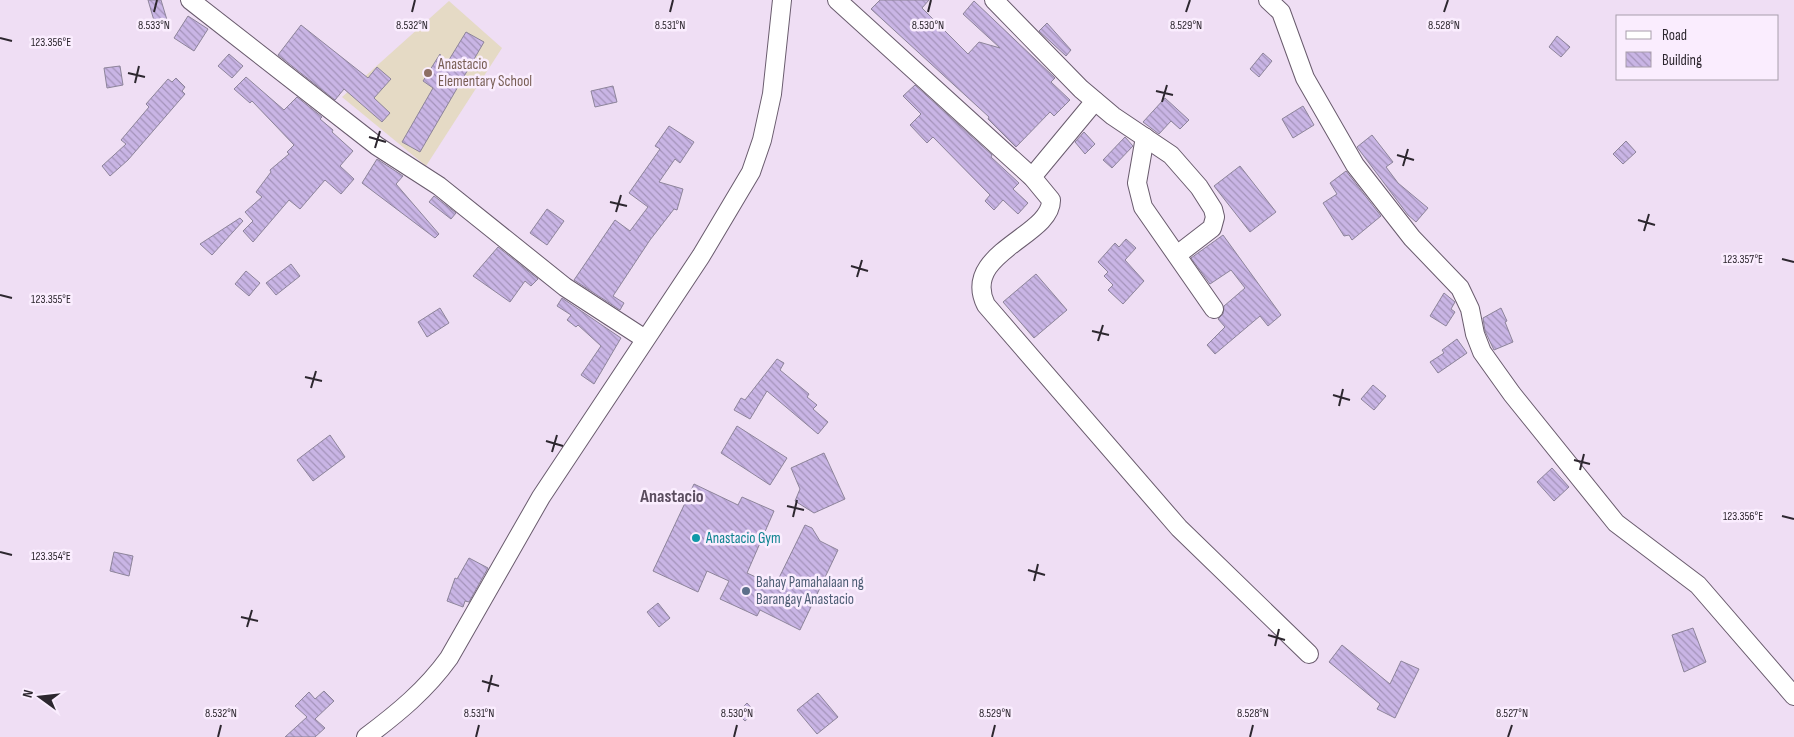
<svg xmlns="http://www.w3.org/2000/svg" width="1794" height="737" font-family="'Sofia Sans Condensed',sans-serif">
<defs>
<pattern id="building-back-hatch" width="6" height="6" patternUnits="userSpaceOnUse" patternTransform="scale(1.25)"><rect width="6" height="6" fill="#c9b5e5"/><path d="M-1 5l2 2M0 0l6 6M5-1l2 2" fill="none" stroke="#a493ba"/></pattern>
</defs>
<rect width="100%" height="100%" fill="#efdef4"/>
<!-- education -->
<polygon fill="#e5dac5" points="449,1 502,48 426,166 342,97"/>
<!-- building -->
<g fill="url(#building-back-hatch)" stroke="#8d849a">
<polygon points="148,0 161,0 167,20 155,24"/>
<polygon points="880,0 929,0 922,8 968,54 979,42 1000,48 963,14 974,1 1055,78 1051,82 1070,100 1054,116 1050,112 1016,147 988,119 989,117 871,9"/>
<polygon points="188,16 208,29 194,51 174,38"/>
<polygon points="1047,23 1071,50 1066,56 1039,31"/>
<polygon points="301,25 368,78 377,67 391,79 374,98 390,113 382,122 344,89 335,100 278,55"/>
<polygon points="466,32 484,42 420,152 402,142 433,88 423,81 440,54 444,68"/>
<polygon points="1557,36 1570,47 1561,57 1549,47"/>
<polygon points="1263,53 1272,61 1259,77 1250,69"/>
<polygon points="229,54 243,66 232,78 218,66"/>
<polygon points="120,66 123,85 107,88 104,68"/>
<polygon points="246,77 284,110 297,97 322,117 320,119 333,130 332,132 353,151 340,166 354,179 341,194 325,180 300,209 289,200 253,242 243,231 253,221 245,212 262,197 256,192 271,172 270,170 289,154 287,152 294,145 252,101 250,103 234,89"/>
<polygon points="176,78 185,87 182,91 185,94 128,160 110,176 102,166 126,144 121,140 149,107 146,104 168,79 172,82"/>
<polygon points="915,85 992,155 991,157 1019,183 1013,189 1028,203 1018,214 1003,200 994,210 985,201 990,195 933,137 927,143 910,125 921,114 903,96"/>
<polygon points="613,86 617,102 595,107 591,91"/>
<polygon points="1165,98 1189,120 1180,129 1171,121 1159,134 1143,122"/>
<polygon points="1303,106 1314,125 1293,138 1282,119"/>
<polygon points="669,126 694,142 680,163 675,159 659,182 683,189 677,210 674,209 650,240 613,296 624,303 620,310 574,280 615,220 630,231 648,207 629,193 660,149 655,146"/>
<polygon points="1084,132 1095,144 1085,154 1075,142"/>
<polygon points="1372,135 1393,162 1386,167 1398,183 1428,208 1416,222 1408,215 1357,147"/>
<polygon points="1125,137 1133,146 1112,168 1103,160"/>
<polygon points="1626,141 1636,152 1623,164 1613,154"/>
<polygon points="377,159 403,176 396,184 439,234 435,238 362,183"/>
<polygon points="1240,166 1276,212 1250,232 1214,186"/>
<polygon points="1346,171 1381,216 1352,240 1349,235 1344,236 1323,203 1337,194 1330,183"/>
<polygon points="434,196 456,213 451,219 429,202"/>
<polygon points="547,209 564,221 547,245 530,233"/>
<polygon points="240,218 243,221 212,255 200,244"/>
<polygon points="1223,235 1281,315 1268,326 1260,316 1215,354 1207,345 1225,327 1218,319 1223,314 1224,306 1245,288 1231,270 1210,284 1191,258"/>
<polygon points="1126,239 1136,248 1125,260 1144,281 1123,304 1108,290 1113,285 1104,276 1108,272 1098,262 1115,243 1119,247"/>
<polygon points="498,247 538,279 531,286 525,281 510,302 473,276"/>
<polygon points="291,264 300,276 276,295 266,283"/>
<polygon points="246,271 260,283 249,296 235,284"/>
<polygon points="1036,274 1067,310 1034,338 1003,302"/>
<polygon points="1444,293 1455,302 1451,309 1455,312 1446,326 1430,316"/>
<polygon points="562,298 621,338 594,384 581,375 601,346 578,325 576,327 567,320 571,315 557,306"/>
<polygon points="440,308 449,323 427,337 418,322"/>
<polygon points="1501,308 1507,321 1505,322 1513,342 1494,350 1485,331 1483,318"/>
<polygon points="1457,339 1467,353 1438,373 1430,362 1444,353 1442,350"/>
<polygon points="777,359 784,363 780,370 809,394 807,397 817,405 813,409 828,422 818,434 767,391 750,419 734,410 741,398 745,400"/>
<polygon points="1373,385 1386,396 1374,410 1361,399"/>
<polygon points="737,426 787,458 770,485 721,453"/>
<polygon points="330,435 345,457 313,481 297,460"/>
<polygon points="824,453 845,499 814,513 795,501 800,489 791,468"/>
<polygon points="1552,468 1569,487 1554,501 1537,482"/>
<polygon points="694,484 738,505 742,497 774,511 747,573 775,586 805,525 812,528 820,541 838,550 800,630 760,610 757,616 720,599 729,581 707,571 698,592 653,571"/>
<polygon points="114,552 133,556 129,576 110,571"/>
<polygon points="469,558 488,568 469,602 465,601 463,607 447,601 455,578 457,579"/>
<polygon points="658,603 670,618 659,627 647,612"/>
<polygon points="1693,628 1706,662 1684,672 1672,635"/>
<polygon points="1342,645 1390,684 1401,661 1419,669 1395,718 1377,709 1380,704 1329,662"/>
<polygon points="324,691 334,701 315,719 325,728 315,737 285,737 307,717 295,706 309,692 315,699"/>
<polygon points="818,693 838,717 817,734 797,710"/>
<polygon points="747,703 755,712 745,721 737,713"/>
</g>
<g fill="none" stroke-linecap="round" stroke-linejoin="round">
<defs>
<g id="minor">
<polyline points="190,0 377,146 439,186 565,287 645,339"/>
<path d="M837 0 1032 177 1051 200C1052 236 960 253 986 305L1179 528 1309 654"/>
<polyline points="994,0 1081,89 1113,116 1171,155 1199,187 1213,209 1215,217 1212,228 1177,255"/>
<polyline points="1268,0 1281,12 1305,78 1355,165 1412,238 1460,288 1470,309 1475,334 1482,352 1512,394 1616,523 1698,585 1794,696"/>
<polyline points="1145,137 1137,183 1143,207 1214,309"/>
<polyline points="1032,177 1095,101"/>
<path d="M366 737C398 713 426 690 449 658L541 497 701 256 751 172 762 140 772 94 782 0"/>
</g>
</defs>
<!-- minor casing -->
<use href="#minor" stroke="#695b6d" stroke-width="20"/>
<!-- minor -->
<use href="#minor" stroke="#fff" stroke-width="18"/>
</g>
<!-- ticks -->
<path fill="none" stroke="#2d272f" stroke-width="2" d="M154 12 157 0M412 12 415 0M670 12 673 0M928 12 931 0M1186 12 1190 0M1444 12 1448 0M0 38 12 41M128 73 145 77M135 83 139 66M1156 91 1173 95M1162 102 1167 85M369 137 386 142M375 148 380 131M1397 155 1414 160M1403 166 1408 149M610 202 627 206M616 212 621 195M1638 220 1655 225M1644 231 1649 214M1782 259 1794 262M851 266 868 271M857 277 862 260M0 295 12 298M1092 331 1109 335M1098 341 1103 325M305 377 322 381M311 388 316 371M1333 395 1350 400M1339 406 1343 389M546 441 563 446M552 452 557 435M1574 460 1590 464M1580 470 1584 454M787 506 804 510M1782 516 1794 519M793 517 797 500M0 552 12 555M1028 570 1045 575M1034 581 1038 564M241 617 258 621M247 627 252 610M1268 635 1285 640M1275 646 1279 629M482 681 499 686M488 692 492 675M218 737 221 725M476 737 479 725M734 737 737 725M992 737 995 725M1250 737 1253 725M1508 737 1512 725"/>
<!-- markers -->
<circle fill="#8d6e63" stroke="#faedfe" stroke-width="2" cx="428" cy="73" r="5"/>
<circle fill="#0f9aa8" stroke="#faedfe" stroke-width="2" cx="696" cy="538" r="5"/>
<circle fill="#5c6f8a" stroke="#faedfe" stroke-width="2" cx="746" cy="591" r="5"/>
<g text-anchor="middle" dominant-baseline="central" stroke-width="5" stroke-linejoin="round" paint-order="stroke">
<!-- education labels -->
<g font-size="15" fill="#785e54" stroke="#faedfe" text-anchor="start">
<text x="438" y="64">Anastacio<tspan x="438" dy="17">Elementary School</tspan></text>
</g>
<!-- culture labels -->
<g font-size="15" fill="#0d838f" stroke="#faedfe" text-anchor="start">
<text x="706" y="538">Anastacio Gym</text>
</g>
<!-- service labels -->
<g font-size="15" fill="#4e5e75" stroke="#faedfe" text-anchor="start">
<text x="756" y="582">Bahay Pamahalaan ng<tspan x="756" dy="17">Barangay Anastacio</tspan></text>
</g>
<!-- quarter labels -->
<g font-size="18" font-weight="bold" fill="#5a4c5e" stroke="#faedfe">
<text x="672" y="496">Anastacio</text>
</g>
</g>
<g font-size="12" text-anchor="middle" fill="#2d272f" stroke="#faedfe" stroke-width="5" stroke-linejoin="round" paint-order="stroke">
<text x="412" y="29">8.532°N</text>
<text x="670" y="29">8.531°N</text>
<text x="928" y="29">8.530°N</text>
<text x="1186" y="29">8.529°N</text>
<text x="1444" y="29">8.528°N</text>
<text x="154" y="29">8.533°N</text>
<text x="51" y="46">123.356°E</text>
<text x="1743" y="263">123.357°E</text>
<text x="51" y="303">123.355°E</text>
<text x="1743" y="520">123.356°E</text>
<text x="51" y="560">123.354°E</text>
<text x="221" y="717">8.532°N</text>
<text x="479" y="717">8.531°N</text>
<text x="737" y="717">8.530°N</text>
<text x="995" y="717">8.529°N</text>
<text x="1253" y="717">8.528°N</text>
<text x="1512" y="717">8.527°N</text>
</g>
<!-- legend -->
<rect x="1616" y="15" width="162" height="65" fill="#faedfe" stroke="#a89eab"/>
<rect x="1626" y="31" width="25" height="8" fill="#ffffff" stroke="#a89eab"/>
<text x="1662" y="40" font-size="15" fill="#2d272f">Road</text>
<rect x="1626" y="52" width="25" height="15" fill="url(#building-back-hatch)" stroke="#a89eab"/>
<text x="1662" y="65" font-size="15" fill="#2d272f">Building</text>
<!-- north arrow -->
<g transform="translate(40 697) rotate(285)" stroke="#faedfe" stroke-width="4" paint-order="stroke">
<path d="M0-4L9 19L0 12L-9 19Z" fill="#2d272f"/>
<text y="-8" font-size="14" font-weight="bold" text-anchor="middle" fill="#2d272f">N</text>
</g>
</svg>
